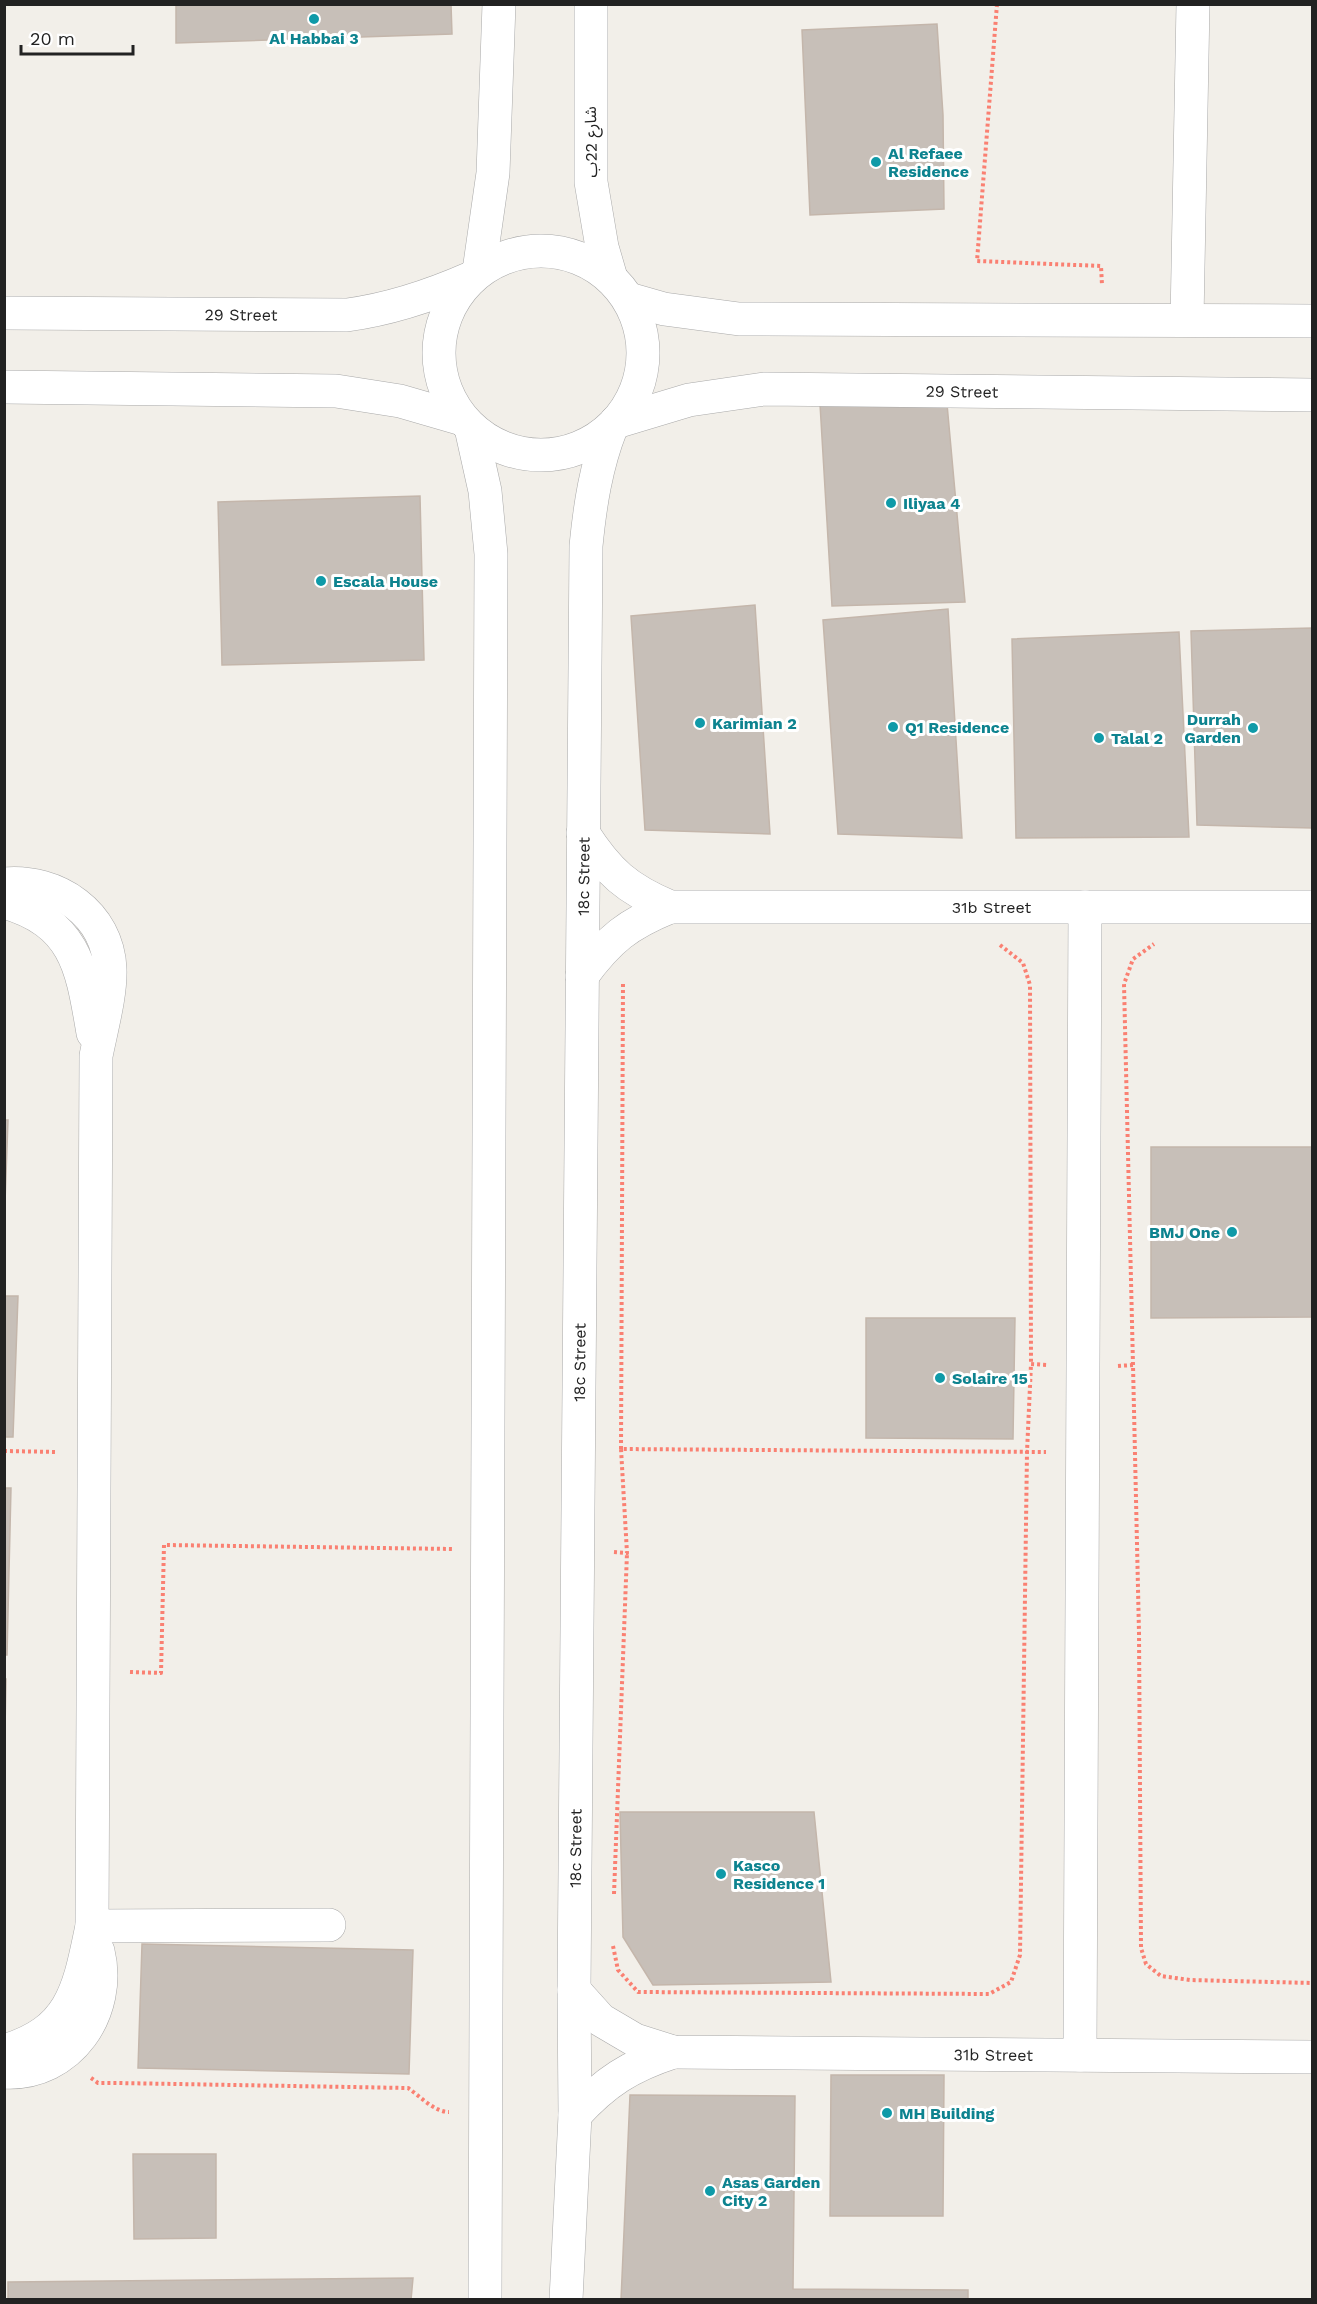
<svg xmlns="http://www.w3.org/2000/svg" width="1317" height="2304" font-family="'Work Sans','Noto Sans Arabic',sans-serif">
<rect width="100%" height="100%" fill="#f2efe9"/>
<!-- building -->
<g fill="#c7bfb8" stroke="#c4b6ab" stroke-width="1.5">
<polygon points="176,4 451,4 452,34 176,43"/>
<polygon points="937,24 943,115 944,209 810,215 802,30"/>
<polygon points="946,393 965,602 832,606 820,404"/>
<polygon points="420,496 424,660 222,665 218,502"/>
<polygon points="755,605 770,834 645,830 631,616"/>
<polygon points="948,609 962,838 838,834 823,620"/>
<polygon points="1312,628 1312,828 1197,825 1191,631"/>
<polygon points="1179,632 1189,837 1016,838 1012,639"/>
<polygon points="4,1120 8,1120 4,1230"/>
<polygon points="1151,1147 1312,1147 1312,1317 1151,1318"/>
<polygon points="4,1296 18,1296 13,1437 4,1437"/>
<polygon points="866,1318 1015,1318 1013,1439 866,1438"/>
<polygon points="4,1488 11,1488 7,1655 4,1655"/>
<polygon points="4,1679 6,1679 4,1781"/>
<polygon points="620,1812 814,1812 831,1982 653,1985 623,1937"/>
<polygon points="142,1944 413,1950 409,2074 138,2068"/>
<polygon points="831,2075 944,2075 943,2216 830,2216"/>
<polygon points="630,2095 795,2096 793,2289 968,2290 968,2300 621,2300"/>
<polygon points="133,2154 216,2154 216,2238 134,2239"/>
<polygon points="413,2278 411,2300 8,2300 8,2282"/>
</g>
<g fill="none" stroke-linecap="round" stroke-linejoin="round">
<defs>
<g id="minor">
<polyline points="591,4 591,182 602,247 611,278"/>
<circle cx="541" cy="353" r="102"/>
<polyline points="479,271 493,173 499,4"/>
<polyline points="629,299 664,309 739,319 1312,321"/>
<path id="s1" d="M4 313 347 315C391 309 430 296 471 278"/>
<polyline points="1187,320 1193,4"/>
<polyline points="4,387 336,391 400,401 462,419"/>
<path id="s2" d="M616 422 689 400 764 389 1312 395"/>
<polyline points="471,428 485,491 491,554 485,2300"/>
<path id="s3" d="M583 833C608 872 627 889 670 907H1312"/>
<path d="M4 884C57 879 108 914 110 969 111 995 101 1030 96 1056L92 1926C79 1988 73 2031 4 2051"/>
<path d="M4 902C77 923 82 969 93 1033"/>
<path d="M582 976C609 939 628 924 670 907"/>
<polyline points="92,1926 329,1925"/>
<path id="s4" d="M574 1990 601 2020 635 2040 673 2052 1312 2057"/>
<polyline points="1080,2055 1085,907"/>
<path d="M4 2072C70 2076 113 2011 98 1951"/>
<path d="M575 2115C605 2082 630 2066 673 2052"/>
<path id="s5" d="M566 2300 575 2115 574 1990 586 546C590 505 596 466 611 428"/>
</g>
</defs>
<!-- minor casing -->
<use href="#minor" stroke="#a9a9a9" stroke-width="34"/>
<!-- path -->
<g stroke="#fa8072" stroke-width="4" stroke-dasharray="3 3" stroke-linecap="butt">
<polyline points="997,4 977,261 1101,266 1102,285"/>
<polyline points="1000,945 1023,963 1030,985 1031,1364"/>
<polyline points="1133,1365 1124,984 1133,959 1154,944"/>
<polyline points="1118,1366 1133,1365 1139,1633 1141,1948 1146,1964 1161,1976 1190,1980 1312,1983"/>
<polyline points="621,1449 623,982"/>
<polyline points="4,1451 58,1452"/>
<polyline points="614,1552 627,1553 621,1449 1046,1452"/>
<polyline points="130,1672 161,1673 164,1545 454,1549"/>
<polyline points="614,1894 627,1553"/>
<polyline points="613,1946 618,1970 638,1992 989,1994 1011,1982 1020,1955 1027,1452 1031,1364 1048,1365"/>
<path d="M91 2078 98 2083H118L408 2088C420 2096 434 2112 449 2112"/>
</g>
<!-- minor -->
<use href="#minor" stroke="#fff" stroke-width="33"/>
</g>
<!-- markers -->
<g fill="#0f9aa8" stroke="#fff" stroke-width="2">
<circle cx="314" cy="19" r="6"/>
<circle cx="876" cy="162" r="6"/>
<circle cx="891" cy="503" r="6"/>
<circle cx="321" cy="581" r="6"/>
<circle cx="700" cy="723" r="6"/>
<circle cx="893" cy="727" r="6"/>
<circle cx="1253" cy="728" r="6"/>
<circle cx="1099" cy="738" r="6"/>
<circle cx="1232" cy="1232" r="6"/>
<circle cx="940" cy="1378" r="6"/>
<circle cx="721" cy="1874" r="6"/>
<circle cx="887" cy="2113" r="6"/>
<circle cx="710" cy="2191" r="6"/>
</g>
<g text-anchor="middle" dominant-baseline="central" stroke-width="6" stroke-linejoin="round" paint-order="stroke">
<!-- culture labels -->
<g font-size="16" font-weight="bold" fill="#0d838f" stroke="#fff" text-anchor="start">
<text x="314" y="38" text-anchor="middle">Al Habbai 3</text>
<text x="888" y="153">Al Refaee<tspan x="888" dy="18">Residence</tspan></text>
<text x="903" y="503">Iliyaa 4</text>
<text x="333" y="581">Escala House</text>
<text x="1241" y="719" text-anchor="end">Durrah<tspan x="1241" dy="18">Garden</tspan></text>
<text x="712" y="723">Karimian 2</text>
<text x="905" y="727">Q1 Residence</text>
<text x="1111" y="738">Talal 2</text>
<text x="1220" y="1232" text-anchor="end">BMJ One</text>
<text x="952" y="1378">Solaire 15</text>
<text x="733" y="1865">Kasco<tspan x="733" dy="18">Residence 1</tspan></text>
<text x="899" y="2113">MH Building</text>
<text x="722" y="2182">Asas Garden<tspan x="722" dy="18">City 2</tspan></text>
</g>
<!-- street labels -->
<g font-size="16" fill="#222" stroke="#fff">
<text transform="translate(591 142) rotate(-91)">شارع 22ب</text>
<text stroke="none"><textPath href="#s1" startOffset="237">29 Street</textPath></text>
<text stroke="none"><textPath href="#s2" startOffset="350">29 Street</textPath></text>
<text stroke="none"><textPath href="#s5" startOffset="1424">18c Street</textPath></text>
<text stroke="none"><textPath href="#s3" startOffset="438">31b Street</textPath></text>
<text stroke="none"><textPath href="#s5" startOffset="938">18c Street</textPath></text>
<text stroke="none"><textPath href="#s5" startOffset="452">18c Street</textPath></text>
<text stroke="none"><textPath href="#s4" startOffset="440">31b Street</textPath></text>
</g>
</g>
<!-- border -->
<rect width="1317" height="2304" fill="none" stroke="#222222" stroke-width="12"/>
<!-- scale -->
<path d="M21 45v9h112v-9" fill="none" stroke="#222222" stroke-width="3"/>
<text x="30" y="45" font-size="18" fill="#222222" stroke="#ffffff" stroke-width="4.5" paint-order="stroke">20 m</text>
</svg>
